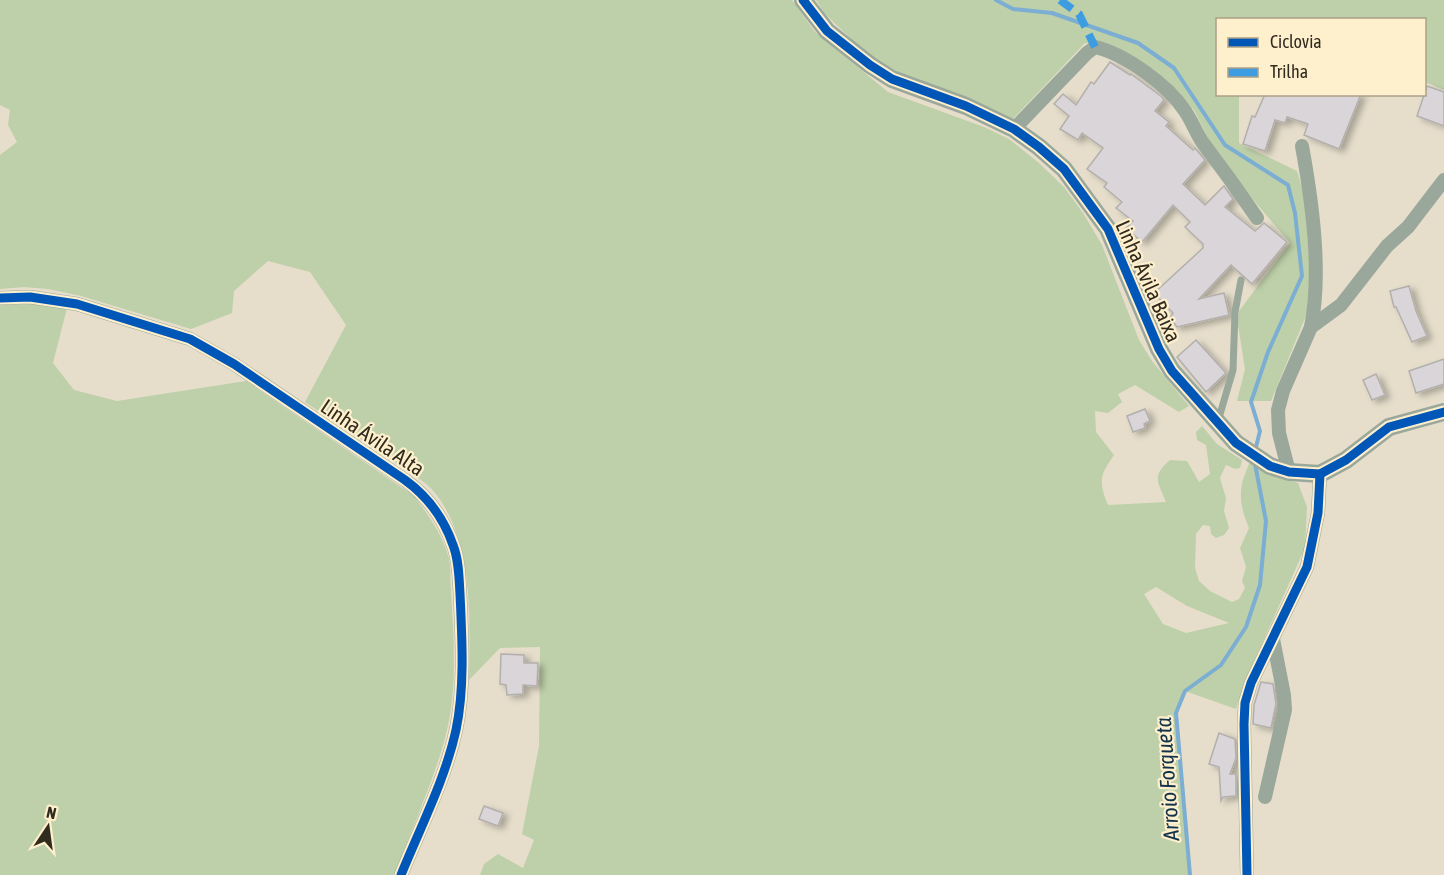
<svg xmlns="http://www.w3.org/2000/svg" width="1444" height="875" font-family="'Asap Condensed',sans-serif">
<defs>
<filter id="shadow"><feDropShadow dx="5" dy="3" stdDeviation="3" flood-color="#0004"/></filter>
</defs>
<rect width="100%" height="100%" fill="#e6decb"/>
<!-- green -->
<g fill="#bdd0a9" fill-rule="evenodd">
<path d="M0 0H792L815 32 888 92 984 127 1009 139 1039 163 1064 187 1083 213 1102 245 1139 340 1152 361 1189 406 1179 412 1135 385 1118 394 1122 402 1108 413 1095 411 1096 432 1114 455C1100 475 1098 481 1108 505L1166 502C1158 482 1151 476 1170 460L1187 461 1199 482 1210 474 1206 445 1197 440 1196 432 1202 426 1217 444 1242 460 1240 468 1235 469 1226 465 1220 478 1226 498 1224 511 1229 528 1224 535 1216 538 1211 534 1210 526 1203 525 1196 534 1195 568 1199 581 1210 591 1232 602 1239 599 1245 588 1242 581 1246 567 1240 548 1249 528C1238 502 1238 487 1250 462L1275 477 1298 483 1307 507 1305 548 1244 684 1236 709 1185 691 1176 713 1190 875H480L484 864 498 854 523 868 534 840 522 834 539 746 540 647 500 648 469 680C470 621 474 544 436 494 424 479 404 469 389 458 361 439 333 421 305 402L346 325 310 272 268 261 234 291 232 313 191 329 81 296 48 289 24 287 0 289V155L17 142 8 125 10 110 0 105ZM1156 587 1187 606 1229 623 1186 633 1163 624 1144 594Z"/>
<polygon points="816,0 1444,0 1444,90 1425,82 1424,20 1218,20 1218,94 1239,95 1239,143 1297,171 1305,198 1312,301 1271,401 1237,401 1245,369 1238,325 1239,311 1290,243 1244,189 1211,144 1194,110 1174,90 1099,43 1085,43 1011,121 902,74 867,54 825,14"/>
<path d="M34 304 67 308 53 363 74 390 117 401 246 381 414 496C428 515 441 532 448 555 451 566 450 580 451 591 454 641 458 694 444 742 431 787 411 831 394 875H0V305Z"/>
</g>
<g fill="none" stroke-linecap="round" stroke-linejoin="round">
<!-- stream -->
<g stroke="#7baed2" stroke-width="4">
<polyline points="996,0 1013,9 1052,13 1138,43 1174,68 1225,145 1288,185 1295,213 1302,276 1268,352 1251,402 1260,431 1255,451"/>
<polyline points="1190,875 1176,713 1185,691 1221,665 1246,627 1260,585 1266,521 1255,464"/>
</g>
</g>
<!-- building -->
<g fill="#d9d5d9" stroke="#b2afac" stroke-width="1.5" filter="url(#shadow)">
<polygon points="1110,62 1130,75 1131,74 1162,97 1164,100 1155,111 1169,122 1166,126 1193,150 1195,148 1205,160 1183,184 1205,205 1224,186 1233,199 1225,207 1255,231 1264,223 1287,242 1252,284 1231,265 1199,299 1224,293 1229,315 1177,327 1170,318 1173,313 1154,293 1203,248 1203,244 1185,227 1190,222 1173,205 1142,242 1126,228 1133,221 1116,208 1122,202 1104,187 1107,183 1087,169 1103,148 1082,133 1078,140 1060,129 1069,116 1054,104 1063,94 1076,105 1091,82 1094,84"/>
<polygon points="1427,86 1444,92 1444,126 1417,116"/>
<polygon points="1265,94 1361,94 1339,149 1304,135 1308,124 1287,117 1285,123 1275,120 1265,151 1243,144 1252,116 1255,117"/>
<polygon points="1409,286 1416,311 1427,336 1412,342 1396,307 1394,307 1390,291"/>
<polygon points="1196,340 1226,373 1206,392 1177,357"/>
<polygon points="1444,359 1444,384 1416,393 1409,371"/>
<polygon points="1376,374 1385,395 1372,400 1363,380"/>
<polygon points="1145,409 1150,421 1144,424 1145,428 1133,432 1127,416"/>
<polygon points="501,654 524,655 524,663 538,663 537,686 523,685 523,694 507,695 506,685 500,684"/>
<polygon points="1261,682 1273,684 1276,704 1271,728 1253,724 1254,705"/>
<polygon points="1219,733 1235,739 1236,758 1230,774 1236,774 1236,796 1223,797 1221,801 1219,767 1209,764"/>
<polygon points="484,806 503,813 498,826 479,819"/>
</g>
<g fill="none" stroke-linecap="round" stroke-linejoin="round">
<!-- service -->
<polyline stroke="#9aa79b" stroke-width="7" points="1218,421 1233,370 1235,312 1241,280"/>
<!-- minor -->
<g stroke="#9aa79b" stroke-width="14">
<path d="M1014 129 1087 53 1095 47C1125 54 1168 85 1185 111 1192 121 1196 133 1203 143 1222 168 1240 193 1257 218"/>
<path d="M1302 146C1312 201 1322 272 1311 327"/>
<path d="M0 298 30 297 77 304 190 339 234 364 405 480C427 496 444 519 453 545 459 560 459 578 460 594 462 638 465 687 456 730 445 780 420 828 401 875"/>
<polyline points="1289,472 1279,433 1278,410 1283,391 1311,327 1341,305 1387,246 1408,227 1444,180"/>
<polyline points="1265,797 1285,710 1284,695 1273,639"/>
<polyline points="1247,875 1244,724 1245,703 1251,683 1307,567 1318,513 1320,474"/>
</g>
<!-- tertiary -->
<polyline stroke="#9aa79b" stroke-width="18" points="803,0 827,31 870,65 892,79 966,106 1014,129 1039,147 1064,169 1108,229 1159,349 1172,371 1236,443 1270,466 1289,472 1320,474 1346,460 1389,427 1444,412"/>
<!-- quiet -->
<polyline stroke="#3e9ce0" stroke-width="8" stroke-dasharray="15 8" stroke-linecap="butt" points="1060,0 1079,14 1095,47"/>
<defs>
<g id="cycleway">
<polyline points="803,0 827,31 870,65 892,79 966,106 1014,129 1039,147 1064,169 1108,229 1159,349 1172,371 1236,443 1270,466 1289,472 1320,474 1346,460 1389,427 1444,412"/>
<path d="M0 298 30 297 77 304 190 339 234 364 405 480C427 496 444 519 453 545 459 560 459 578 460 594 462 638 465 687 456 730 445 780 420 828 401 875"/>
<polyline points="1247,875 1244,724 1245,703 1251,683 1307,567 1318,513 1320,474"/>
</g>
</defs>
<!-- cycleway casing -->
<use href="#cycleway" stroke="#feefcd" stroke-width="13"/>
<!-- cycleway -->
<use href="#cycleway" stroke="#0057b8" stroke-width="9"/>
</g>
<g text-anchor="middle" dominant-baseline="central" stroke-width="4.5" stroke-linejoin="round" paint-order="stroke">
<!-- street labels -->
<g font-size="21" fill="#312b1e" stroke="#feefcd">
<text transform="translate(1149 281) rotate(66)">Linha Ávila Baixa</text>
<text transform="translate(373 437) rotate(34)">Linha Ávila Alta</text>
</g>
<!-- water labels -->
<g font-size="22" font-style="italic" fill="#12334c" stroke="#feefcd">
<text transform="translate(1167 779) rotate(-94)">Arroio Forqueta</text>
</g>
</g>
<!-- legend -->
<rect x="1216" y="18" width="210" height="78" fill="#feefcd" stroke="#aca187" stroke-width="1.5"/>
<rect x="1228" y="38" width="30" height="9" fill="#0057b8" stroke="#aca187" stroke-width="1.5"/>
<text x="1270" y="48" font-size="18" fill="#312b1e">Ciclovia</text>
<rect x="1228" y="68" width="30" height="9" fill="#3e9ce0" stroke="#aca187" stroke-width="1.5"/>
<text x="1270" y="78" font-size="18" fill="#312b1e">Trilha</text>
<!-- north arrow -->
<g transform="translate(48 827) rotate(13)" stroke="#feefcd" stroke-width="4.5" paint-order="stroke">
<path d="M0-4.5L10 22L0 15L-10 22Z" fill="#312b1e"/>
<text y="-9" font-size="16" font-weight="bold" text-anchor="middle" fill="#312b1e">N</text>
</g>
</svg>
